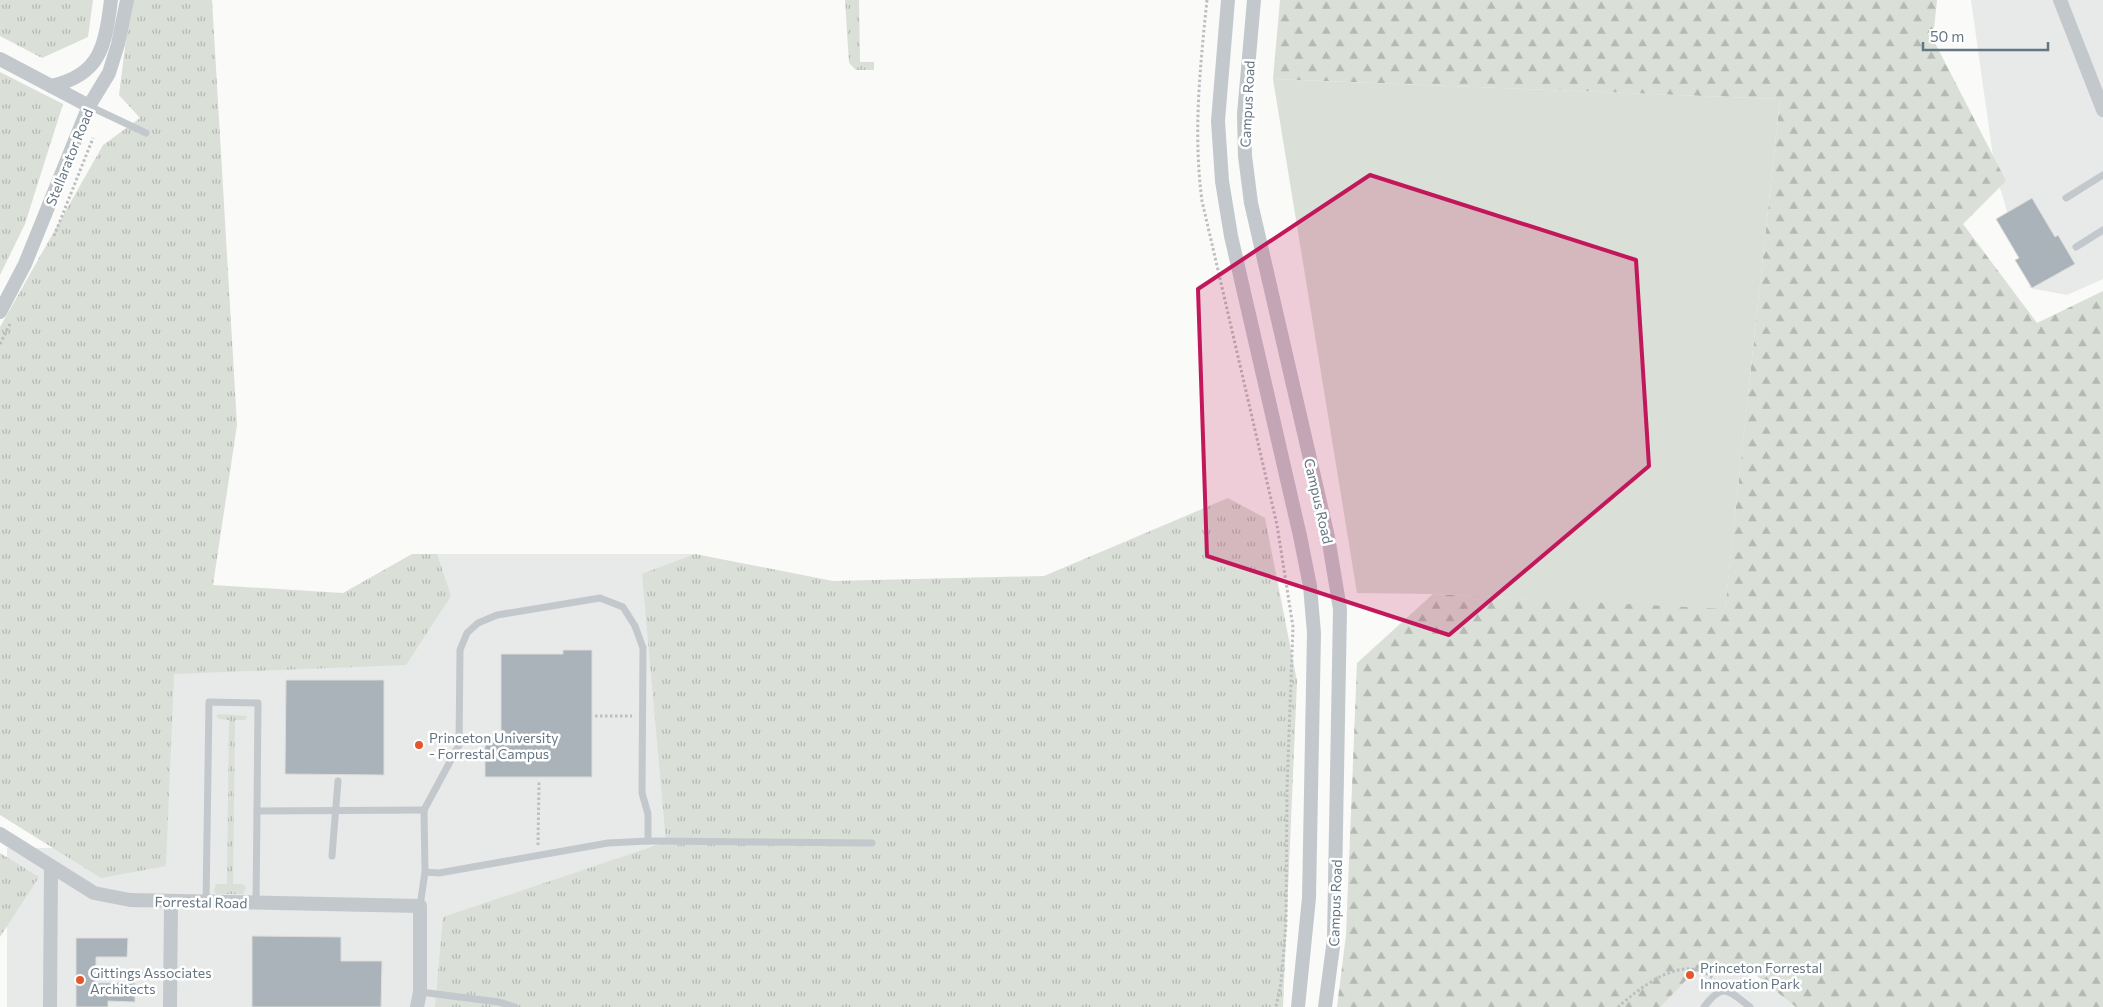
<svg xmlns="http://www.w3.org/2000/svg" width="2103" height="1007" font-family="Commissioner,sans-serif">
<defs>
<pattern id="grass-tufts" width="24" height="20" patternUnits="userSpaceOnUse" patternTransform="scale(1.25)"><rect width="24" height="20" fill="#dadfd7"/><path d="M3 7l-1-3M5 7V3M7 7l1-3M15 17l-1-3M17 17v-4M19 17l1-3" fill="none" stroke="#b4b9b4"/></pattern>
<pattern id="forest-firs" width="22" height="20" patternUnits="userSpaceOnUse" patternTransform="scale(1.25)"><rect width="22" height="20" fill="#dadfd7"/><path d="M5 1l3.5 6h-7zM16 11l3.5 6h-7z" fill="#b4b9b4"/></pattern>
</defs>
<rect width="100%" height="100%" fill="#fafaf8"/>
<!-- built -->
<g fill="#e8e9e9">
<polygon points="1971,0 2103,0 2103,279 2067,295 2030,288 1995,171"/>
<polygon points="412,554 695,554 691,1007 7,1007 7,848 145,848 145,641 413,641"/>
<polygon points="1692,943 1803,1007 1572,1007"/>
</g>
<!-- grass -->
<g fill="url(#grass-tufts)">
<polygon points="0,0 93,0 88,37 42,58 0,36"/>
<polygon points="131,0 212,0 237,425 213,585 343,593 412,554 437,554 451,596 406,665 174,674 166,866 101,878 0,815 0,327 103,145 140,118 119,95"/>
<polygon points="845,0 859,0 860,62 874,62 874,70 856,70 849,63"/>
<polygon points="0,72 63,104 25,224 0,275"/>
<polygon points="1228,498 1265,518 1297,681 1283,1007 435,1007 443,917 666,842 642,574 695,554 833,581 1044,576"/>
<polygon points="219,714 247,716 245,720 235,720 233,884 243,884 246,888 243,894 216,894 214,891 216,884 227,884 229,720 219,719 216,716"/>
<polygon points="0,853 39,877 0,937"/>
</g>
<!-- forest -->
<polygon fill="url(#forest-firs)" points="1280,0 1937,0 1933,39 2006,181 1963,224 2037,323 2103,291 2103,1007 1796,1007 1748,969 1719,964 1692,974 1660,1007 1337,1007 1346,935 1357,663 1433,594 1725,608 1780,99 1273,79"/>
<!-- park -->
<polygon fill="#dadfd7" points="1273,79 1780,99 1725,609 1433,594 1357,593"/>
<!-- building -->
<g fill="#aab3b9" stroke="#dcdcda">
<polygon points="2032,198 2055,237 2058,235 2075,264 2032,288 2015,260 2019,258 1996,219"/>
<polygon points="563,650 592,650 592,777 485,777 485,737 501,737 501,654 563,654"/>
<polygon points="286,680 384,680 384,775 285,774"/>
<polygon points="252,936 341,937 341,961 382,961 381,1007 252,1007"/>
<polygon points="76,938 128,938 127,957 96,957 96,983 135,983 135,1002 108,1001 108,1007 76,1007"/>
</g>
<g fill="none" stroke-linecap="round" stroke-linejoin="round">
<!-- path -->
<g stroke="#bbbfc2" stroke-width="3" stroke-dasharray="2.5 2.5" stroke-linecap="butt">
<path d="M1207 0C1200 68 1193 133 1202 201L1277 525 1293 627 1287 788 1286 924 1281 983 1276 1007"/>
<polyline points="54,236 93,138"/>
<polyline points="0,344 11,322"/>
<polyline points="595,716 632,716"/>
<polyline points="538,845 539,781"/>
<path d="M1618 1007C1642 986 1688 949 1716 982"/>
</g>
<!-- lane -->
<g stroke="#c3c8cc" stroke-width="7">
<polyline points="89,106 146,133"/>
<polyline points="2066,198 2103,175"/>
<polyline points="2076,247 2103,230"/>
<polyline points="648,841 872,843"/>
<polyline points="332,856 338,781"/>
<polyline points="206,903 209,702 258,703 257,811"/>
<polyline points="256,904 257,811 424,810"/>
<polyline points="420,906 425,872 424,810 459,745 460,650 467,633 478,623 497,615 600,598 623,607 635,626 643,648 642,793 648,814 648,841 608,843 439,873 425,872"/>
<polyline points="108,975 170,975"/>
<polyline points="420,992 499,1002 515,1007"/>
<path d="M1704 1007C1723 982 1728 990 1750 1007"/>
</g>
<!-- street -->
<g stroke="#c3c8cc" stroke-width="14">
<polyline points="1228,0 1218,121 1222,181 1231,236 1300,536 1310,586 1314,633 1309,898 1298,1007"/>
<polyline points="1254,0 1244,114 1245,156 1251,203 1328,537 1340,609 1334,939 1325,1007"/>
<polyline points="2060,0 2103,110"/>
<polyline points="0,59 89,106"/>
<path d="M51 86C101 75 105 46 111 0"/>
<polyline points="0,312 25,264 89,106 109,73 118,44 127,0"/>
<polyline points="0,834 94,893 130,900 420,906 420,992 417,1007"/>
<polyline points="50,1007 51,867"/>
<polyline points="170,1007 171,902"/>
</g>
</g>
<!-- marked area -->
<path fill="#c2185b" fill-opacity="0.2" stroke="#c2185b" stroke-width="4" stroke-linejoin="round" d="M1370 175 1636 260 1649 466 1449 635 1207 556 1198 289Z"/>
<!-- markers -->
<g fill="#e4572e" stroke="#fff" stroke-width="2">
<circle cx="419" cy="745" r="5"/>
<circle cx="1690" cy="975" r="5"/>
<circle cx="80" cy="980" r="5"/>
</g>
<g text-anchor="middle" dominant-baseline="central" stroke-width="5" stroke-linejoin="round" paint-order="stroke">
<!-- street labels -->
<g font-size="14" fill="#657683" stroke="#fff">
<text transform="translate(1247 104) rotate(-87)">Campus Road</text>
<text transform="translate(69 157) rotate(-68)">Stellarator Road</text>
<text transform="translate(1319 501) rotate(77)">Campus Road</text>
<text transform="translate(201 902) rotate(1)">Forrestal Road</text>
<text transform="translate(1335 903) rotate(-88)">Campus Road</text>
</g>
<!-- poi labels -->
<g font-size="14" fill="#657683" stroke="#fff" text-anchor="start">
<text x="429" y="737">Princeton University<tspan x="429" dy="16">- Forrestal Campus</tspan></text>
<text x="1700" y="967">Princeton Forrestal<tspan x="1700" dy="16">Innovation Park</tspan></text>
<text x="90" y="972">Gittings Associates<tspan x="90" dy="16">Architects</tspan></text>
</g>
</g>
<!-- scale -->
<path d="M1923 42v8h125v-8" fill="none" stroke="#657683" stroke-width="2.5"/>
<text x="1930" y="42" font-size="15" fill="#657683" stroke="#ffffff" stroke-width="4" paint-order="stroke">50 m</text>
</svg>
